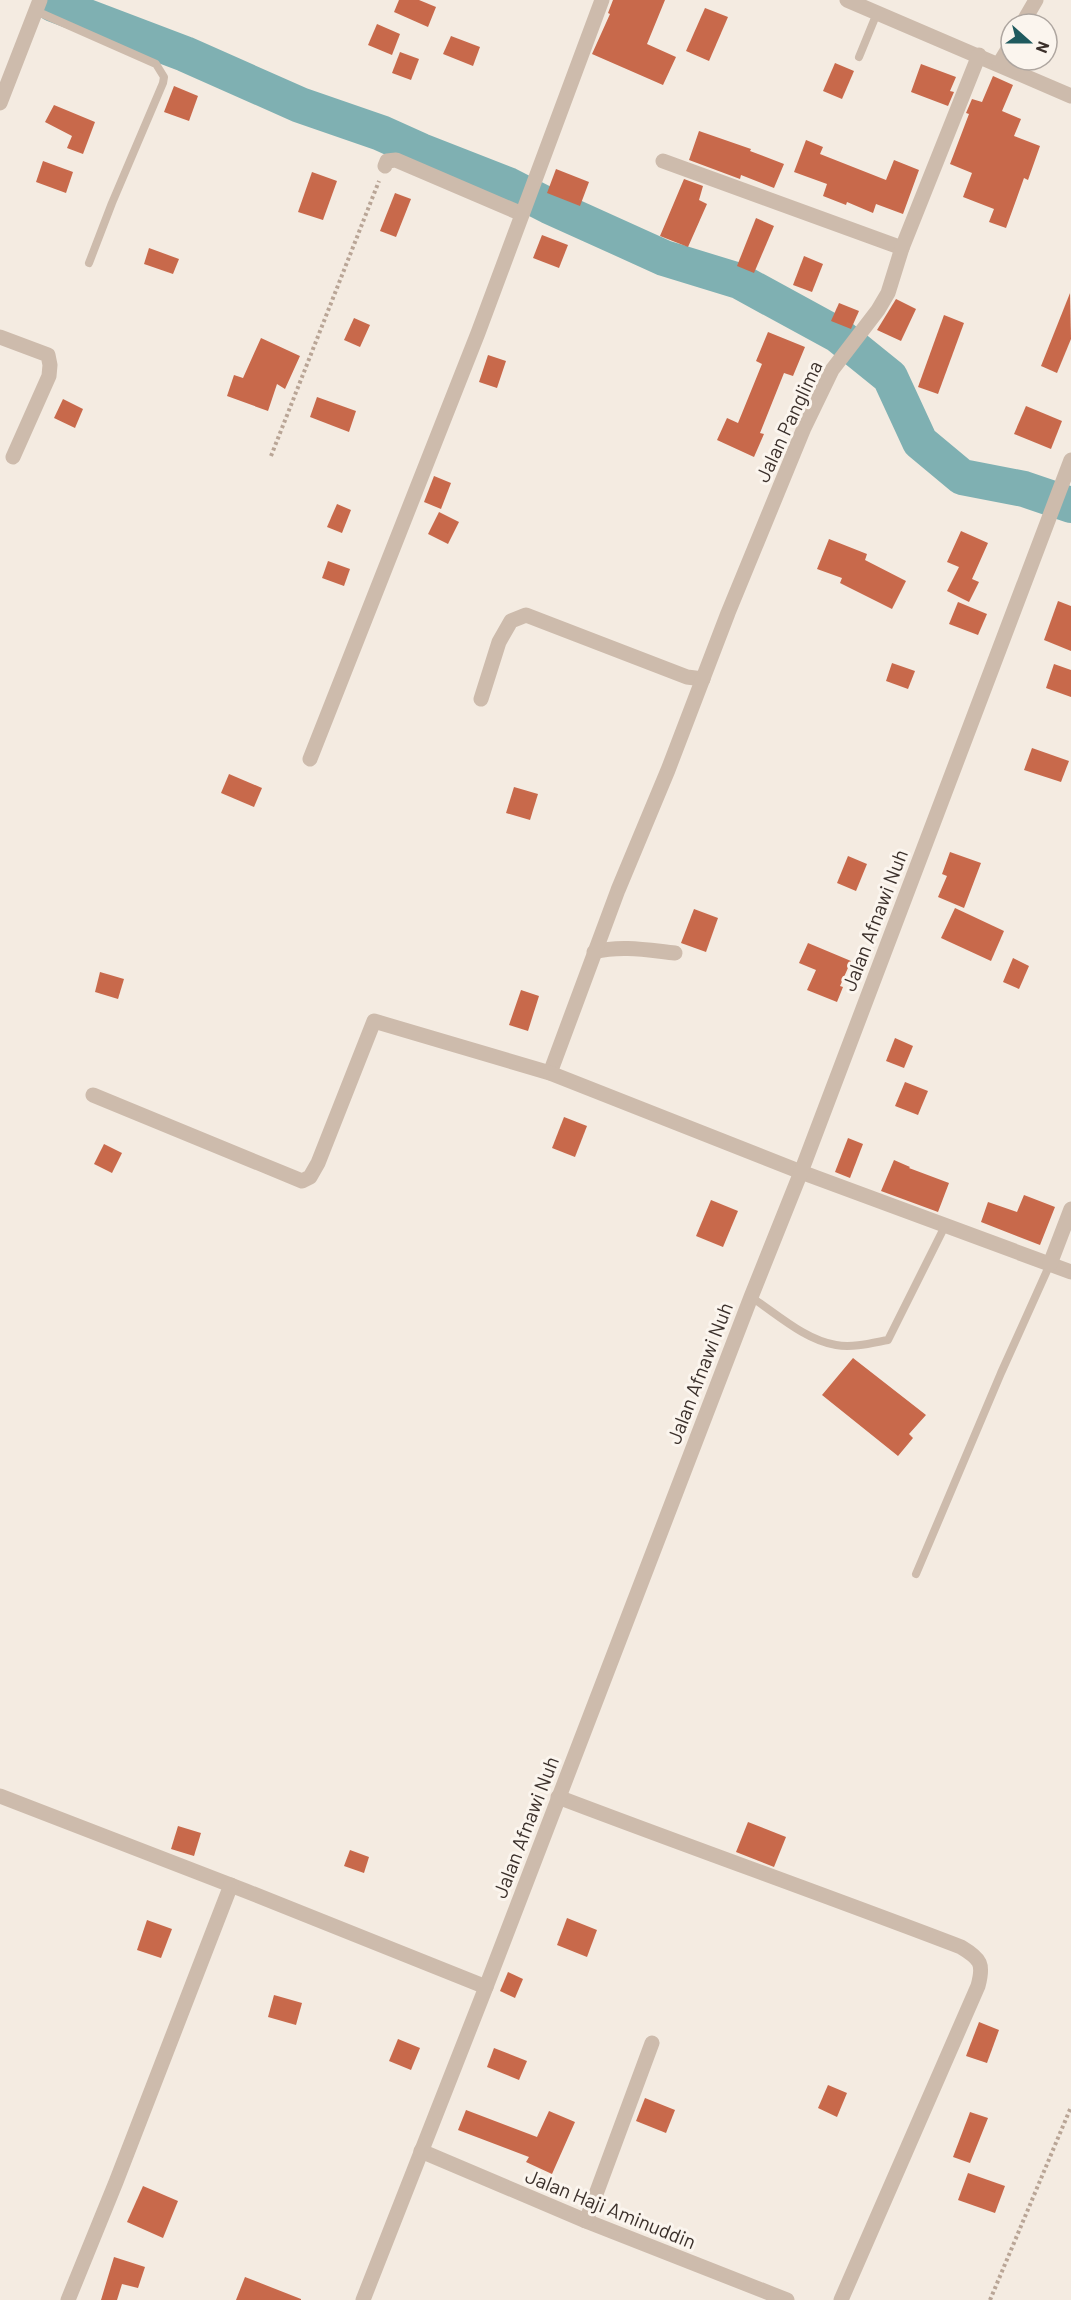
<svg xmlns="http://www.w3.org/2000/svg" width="1071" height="2300" font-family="Barlow,sans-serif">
<rect width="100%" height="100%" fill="#f4ebe1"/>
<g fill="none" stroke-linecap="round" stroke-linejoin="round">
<!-- river -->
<polyline stroke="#7fb0b2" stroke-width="36" points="53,4 185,54 300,105 381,133 421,151 508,185 549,206 664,258 739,281 838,335 890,377 920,442 962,477 1024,489 1071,505"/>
</g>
<!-- building -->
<g fill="#c8694b">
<polygon points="399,0 419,0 436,7 428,27 394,12"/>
<polygon points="613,0 665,0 647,44 676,57 663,85 592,54 610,14 608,13"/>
<polygon points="705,8 728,17 709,61 686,51"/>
<polygon points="377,24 400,34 392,55 368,45"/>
<polygon points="451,36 480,47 473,66 443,54"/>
<polygon points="400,52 419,59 411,80 392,73"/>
<polygon points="835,63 854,71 842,99 823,91"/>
<polygon points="921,64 956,77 950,91 954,92 948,106 911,92"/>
<polygon points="993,76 1013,85 1002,111 1021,119 1014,136 1040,146 1028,180 1024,178 1006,228 989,222 994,209 963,197 972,173 950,164 969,114 966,113 972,99 982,102"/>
<polygon points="174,86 198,96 189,121 164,112"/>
<polygon points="54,105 95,122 83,154 67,148 72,136 45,122"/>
<polygon points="699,131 751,149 750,151 784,164 774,188 741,175 740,179 689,160"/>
<polygon points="806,140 823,147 820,154 886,180 894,160 919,170 903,214 876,204 873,213 847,202 846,205 823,196 827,184 794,172"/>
<polygon points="43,161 73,172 66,193 36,182"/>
<polygon points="556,169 589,182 580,206 547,193"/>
<polygon points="312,172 337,181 323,220 298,212"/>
<polygon points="684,179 703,186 699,200 707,204 688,247 660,236"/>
<polygon points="395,193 411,199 396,237 380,231"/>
<polygon points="756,218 774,226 754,273 737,266"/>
<polygon points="542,235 568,245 559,268 533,258"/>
<polygon points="149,248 179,259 173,274 144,264"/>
<polygon points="804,256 823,264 812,292 793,285"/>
<polygon points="1070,293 1071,339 1057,373 1041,366"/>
<polygon points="896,299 916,309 901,341 877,330"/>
<polygon points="839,303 859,311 851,329 831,321"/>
<polygon points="944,315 964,323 938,394 918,387"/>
<polygon points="354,318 370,325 360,347 344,340"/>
<polygon points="768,332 805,347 793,376 784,373 760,433 764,434 754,457 717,440 727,418 738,423 762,364 756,361"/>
<polygon points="261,338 300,356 285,389 277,384 268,411 227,396 234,375 243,378"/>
<polygon points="488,355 506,361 497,388 479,382"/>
<polygon points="317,397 356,411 349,432 310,417"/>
<polygon points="63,399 83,409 75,428 54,418"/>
<polygon points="1026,406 1062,421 1051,449 1014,434"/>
<polygon points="434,476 451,483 441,509 424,502"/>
<polygon points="337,504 351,510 342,533 327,527"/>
<polygon points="439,512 459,522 448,544 428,534"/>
<polygon points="961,531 988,543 972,579 979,582 969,602 947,591 959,567 947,562"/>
<polygon points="829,539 867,554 865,560 906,581 892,609 840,583 842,578 817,569"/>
<polygon points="328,561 350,569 344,586 322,578"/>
<polygon points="1058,601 1071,606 1071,651 1044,640"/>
<polygon points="958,602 987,614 978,635 949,624"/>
<polygon points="892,663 915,671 908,689 886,681"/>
<polygon points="1054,664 1071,670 1071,697 1046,688"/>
<polygon points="1032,748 1069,761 1061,782 1024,770"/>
<polygon points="229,774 262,788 254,807 221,793"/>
<polygon points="514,787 538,794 530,820 506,813"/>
<polygon points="950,852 981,863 964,908 938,897 947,876 942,874"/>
<polygon points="848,856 867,864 856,891 837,883"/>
<polygon points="955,908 1004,931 991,961 941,938"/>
<polygon points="694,909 718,918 706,952 681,943"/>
<polygon points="808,943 851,961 840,986 843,987 837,1002 807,990 816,970 799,963"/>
<polygon points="1013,958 1029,966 1019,989 1003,982"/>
<polygon points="100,972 124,979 118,999 95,992"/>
<polygon points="521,990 539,996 528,1031 509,1025"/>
<polygon points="895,1038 913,1046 904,1068 886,1061"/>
<polygon points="905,1082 928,1091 918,1115 895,1106"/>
<polygon points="564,1117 587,1126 575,1157 552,1148"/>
<polygon points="848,1138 863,1144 850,1178 835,1172"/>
<polygon points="104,1144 122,1153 112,1173 94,1164"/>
<polygon points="894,1160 910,1167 909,1168 949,1183 938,1212 881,1191"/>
<polygon points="1024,1195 1055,1207 1040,1245 981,1222 988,1202 1017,1212"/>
<polygon points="711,1200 738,1211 723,1247 696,1236"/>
<polygon points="853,1358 926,1415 909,1434 913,1438 898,1456 822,1395"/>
<polygon points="748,1822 786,1837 774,1867 736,1852"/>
<polygon points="178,1826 201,1833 194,1856 171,1849"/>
<polygon points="350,1850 369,1857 364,1873 344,1866"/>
<polygon points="567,1918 597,1930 587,1957 557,1945"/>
<polygon points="147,1920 172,1929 161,1958 137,1950"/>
<polygon points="508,1972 523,1979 515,1998 500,1991"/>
<polygon points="274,1995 302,2003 296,2025 268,2017"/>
<polygon points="979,2022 999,2030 987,2063 966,2056"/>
<polygon points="398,2039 420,2048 411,2070 389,2061"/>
<polygon points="494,2048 527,2061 519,2080 487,2067"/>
<polygon points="828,2085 847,2093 837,2117 818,2108"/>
<polygon points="645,2098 675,2110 666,2133 636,2121"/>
<polygon points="466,2110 537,2137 549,2111 575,2122 552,2174 526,2162 529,2157 458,2130"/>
<polygon points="970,2112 988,2118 970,2163 953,2157"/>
<polygon points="968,2173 1005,2186 995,2213 958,2200"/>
<polygon points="143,2186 178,2201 163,2238 127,2222"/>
<polygon points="114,2257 145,2267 138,2288 122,2284 117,2300 101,2300"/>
<polygon points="245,2277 301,2299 301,2300 236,2300"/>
</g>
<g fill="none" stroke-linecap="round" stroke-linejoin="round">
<!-- path -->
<g stroke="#b9a596" stroke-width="4" stroke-dasharray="3 3" stroke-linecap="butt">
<polyline points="271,456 379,181"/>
<polyline points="990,2300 1071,2107"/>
</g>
<!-- service -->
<g stroke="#cdbbac" stroke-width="8">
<polyline points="36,11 156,64 164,77 163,83 112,203 89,263"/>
<polyline points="859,57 877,13"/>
<path d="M751 1297C777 1314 805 1340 836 1345 853 1348 872 1343 888 1340L945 1226"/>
<polyline points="916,1574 1001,1373 1050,1264"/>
</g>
<!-- minor -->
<g stroke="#cdbbac" stroke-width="15">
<polyline points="847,0 1071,96"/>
<polyline points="1022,24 1036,0"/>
<polyline points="999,64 1011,44"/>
<polyline points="0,103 40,0"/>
<polyline points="663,161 902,248"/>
<polyline points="385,166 387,161 396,160 522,214"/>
<polyline points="0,337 48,355 50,365 49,376 13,457"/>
<polyline points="481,699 499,642 511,621 526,615 687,677 703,679"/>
<polyline points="310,759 478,333 602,0"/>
<path d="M594 952C621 945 647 950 675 953"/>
<polyline points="550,1073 618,890 668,770 728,613 804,428 832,370 878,310 888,293 902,248 979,55"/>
<polyline points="93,1095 302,1181 310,1177 318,1163 374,1021 550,1073 801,1172 1071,1272"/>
<polyline points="1050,1264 1071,1209"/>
<polyline points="0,1796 246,1891 486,1987"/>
<path d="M558 1797C692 1848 828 1896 961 1947 981 1959 984 1964 978 1986L841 2300"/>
<polyline points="421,2151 586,2221 787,2300"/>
<polyline points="586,2221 652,2043"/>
<polyline points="68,2300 116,2182 231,1885"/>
<polyline points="363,2300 486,1987 751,1297 801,1172 1071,460"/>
</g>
</g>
<g text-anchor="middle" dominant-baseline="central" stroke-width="6" stroke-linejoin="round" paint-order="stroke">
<!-- street labels -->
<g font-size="20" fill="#3b302b" stroke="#fbf5ee">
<text transform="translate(788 421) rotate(-65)">Jalan Panglima</text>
<text transform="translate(874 920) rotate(-69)">Jalan Afnawi Nuh</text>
<text transform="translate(699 1373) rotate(-69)">Jalan Afnawi Nuh</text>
<text transform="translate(525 1827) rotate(-69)">Jalan Afnawi Nuh</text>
<text transform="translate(611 2208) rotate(22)">Jalan Haji Aminuddin</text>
</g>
</g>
<!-- north arrow -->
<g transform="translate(1029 42) rotate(111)"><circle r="28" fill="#fbf5ee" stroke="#aea6a0" stroke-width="1.5"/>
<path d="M0-4.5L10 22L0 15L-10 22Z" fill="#1f5a5e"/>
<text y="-9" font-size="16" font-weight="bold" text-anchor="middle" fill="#3b302b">N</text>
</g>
</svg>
